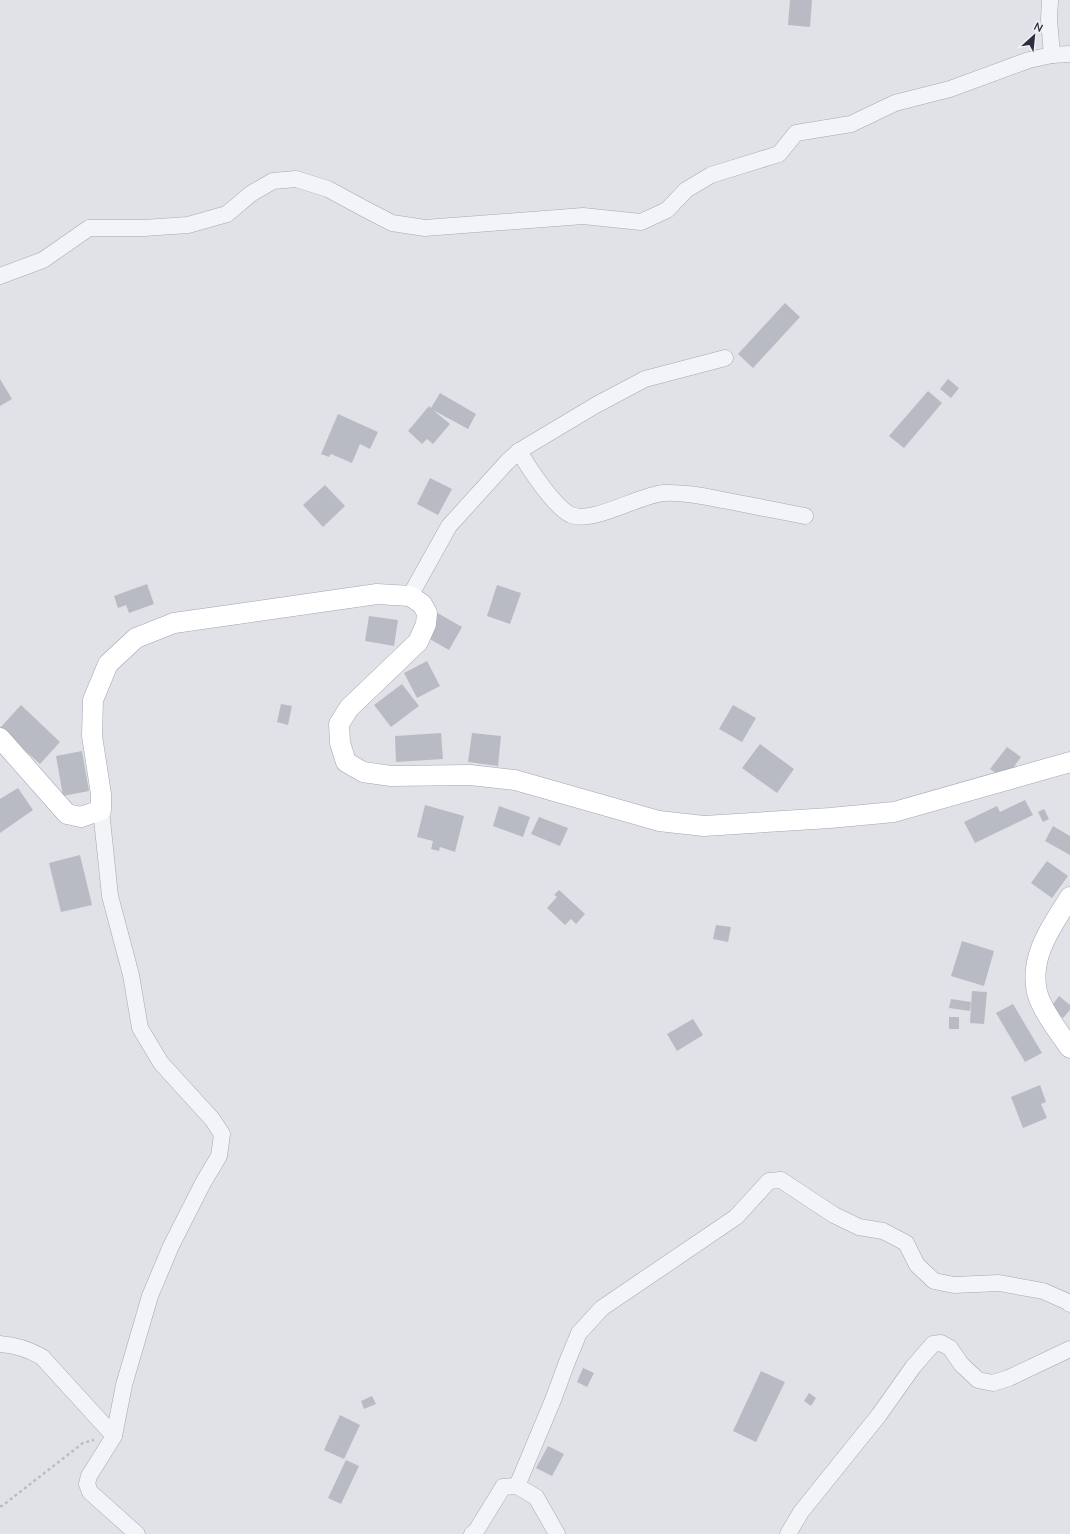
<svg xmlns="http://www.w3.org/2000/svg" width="1070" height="1534" font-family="'Nunito Sans',sans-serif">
<rect width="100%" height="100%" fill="#e1e2e8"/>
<!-- building -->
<g fill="#b9bbc4">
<polygon points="790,0 812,0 810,27 788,25"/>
<polygon points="785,303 800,317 753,368 738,354"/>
<polygon points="0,379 12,399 0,406"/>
<polygon points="948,379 959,388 951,398 940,389"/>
<polygon points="928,391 942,403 904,448 889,436"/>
<polygon points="440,393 476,414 468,429 433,410 450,424 433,444 427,439 422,444 408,431 429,406 431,408"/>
<polygon points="338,414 378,432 370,449 360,444 352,463 331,454 329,457 321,454"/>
<polygon points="430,478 452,489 438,515 417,504"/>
<polygon points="325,485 345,506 323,527 303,505"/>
<polygon points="147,584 154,604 129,613 126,605 118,608 114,596"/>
<polygon points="497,585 521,593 510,624 487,616"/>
<polygon points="434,611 462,627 449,650 428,638"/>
<polygon points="369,616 398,620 394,646 365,641"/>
<polygon points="427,661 440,686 417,698 404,673"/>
<polygon points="402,684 419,706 391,727 374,705"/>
<polygon points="281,704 292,706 288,725 277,722"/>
<polygon points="21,705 60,742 40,764 0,728"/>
<polygon points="733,705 756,718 742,742 719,729"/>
<polygon points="441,733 443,759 396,762 395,736"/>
<polygon points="472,733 501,736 498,766 468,762"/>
<polygon points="760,744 794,769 777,793 742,768"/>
<polygon points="1007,747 1021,757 1005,779 990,769"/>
<polygon points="82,751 89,791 63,796 56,756"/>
<polygon points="18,788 33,810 0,833 0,799"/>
<polygon points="1025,800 1033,815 975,843 964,822 997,806 1000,812"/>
<polygon points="425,805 464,816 455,852 440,847 439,851 431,849 433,841 417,837"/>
<polygon points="499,806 530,817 523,837 493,826"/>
<polygon points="1044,809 1049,819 1043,822 1038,812"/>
<polygon points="539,817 568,828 560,846 531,834"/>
<polygon points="1053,826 1070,836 1070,855 1045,841"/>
<polygon points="80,855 92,905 61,912 49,863"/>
<polygon points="1047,861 1068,876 1052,898 1031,883"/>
<polygon points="559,890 585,914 576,924 571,919 565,925 547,908 557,897 554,895"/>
<polygon points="716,925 731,927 728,942 713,939"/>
<polygon points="962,941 994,951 984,986 951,976"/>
<polygon points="972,991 987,992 984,1024 970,1023"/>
<polygon points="1059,996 1070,1005 1070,1010 1063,1018 1050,1008"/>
<polygon points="951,999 971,1002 970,1011 949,1008"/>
<polygon points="1013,1004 1042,1053 1025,1062 996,1013"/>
<rect x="949" y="1017" width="10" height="12"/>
<polygon points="693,1019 703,1035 677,1051 667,1034"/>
<polygon points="1040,1085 1046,1102 1041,1104 1047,1118 1023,1128 1011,1097"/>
<polygon points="583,1368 594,1373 587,1387 577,1382"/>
<polygon points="761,1371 785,1382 756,1442 733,1431"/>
<polygon points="809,1393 816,1398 811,1406 804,1401"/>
<polygon points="372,1396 376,1404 364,1409 361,1401"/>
<polygon points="340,1415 360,1425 344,1459 324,1450"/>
<polygon points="548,1446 564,1454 552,1476 536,1468"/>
<polygon points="346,1460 359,1466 341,1504 328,1498"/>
</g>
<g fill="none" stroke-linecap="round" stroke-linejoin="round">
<defs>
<g id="minor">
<polyline points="1050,0 1049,19 1052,55"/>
<polyline points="0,276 43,260 89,228 144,228 188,225 227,214 252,193 273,181 296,179 328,189 365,209 392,223 425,228 583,216 641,222 667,210 686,190 711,175 779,154 796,133 851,124 895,103 950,89 1029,60 1052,55 1070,54"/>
<path d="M519 451C528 467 555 508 571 515 593 524 639 495 664 493 686 492 707 497 728 501 754 506 780 511 805 516"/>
<polyline points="410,596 449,526 507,462 519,451 596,405 645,379 725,358"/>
<polyline points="101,810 110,896 131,975 140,1028 161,1063 212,1119 222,1134 219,1156 203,1183 171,1246 150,1296 124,1385 114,1436 89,1476 87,1484 90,1492 137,1534"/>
<path d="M0 1344C16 1345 28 1349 42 1357L114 1436"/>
<polyline points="517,1486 553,1400 567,1362 579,1333 602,1308 736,1217 769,1181 781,1180 834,1215 859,1227 883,1231 906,1243 917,1265 934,1281 954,1285 999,1283 1043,1291 1068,1302 1070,1304"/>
<polyline points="472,1534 476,1531 503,1487 517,1486 536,1497 557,1534"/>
<polyline points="788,1534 801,1512 879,1415 913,1367 933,1344 941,1343 950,1348 961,1364 978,1380 993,1383 1009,1378 1070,1349"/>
</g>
<g id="major">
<polyline points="0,738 67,814 81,817 101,810 101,794 92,736 93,700 108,664 136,638 174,623 377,594 410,596 422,604 427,613 426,624 418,642 349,708 339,724 340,743 346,762 363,772 391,776 470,775 515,780 659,821 704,826 830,818 894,812 1070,762"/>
<path d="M1070 897C1052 926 1029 956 1037 992 1041 1009 1060 1034 1070 1048"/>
</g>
</defs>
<!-- minor casing -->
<use href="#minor" stroke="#a7a8b2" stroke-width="17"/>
<!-- major casing -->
<use href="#major" stroke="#a1a5b3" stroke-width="21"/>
<!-- path -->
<polyline stroke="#bbbdc3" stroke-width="2.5" stroke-dasharray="3 3" stroke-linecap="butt" points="0,1506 2,1506 83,1443 94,1440"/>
<!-- minor -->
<use href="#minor" stroke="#f3f4f7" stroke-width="16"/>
<!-- major -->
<use href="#major" stroke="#fff" stroke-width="20"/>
</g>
<!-- north arrow -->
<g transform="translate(1034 36) rotate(27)" stroke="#f0f1f6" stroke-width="3" paint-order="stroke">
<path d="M0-3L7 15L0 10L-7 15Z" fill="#2b2e3e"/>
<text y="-6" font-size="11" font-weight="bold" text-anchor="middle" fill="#2b2e3e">N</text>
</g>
</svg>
